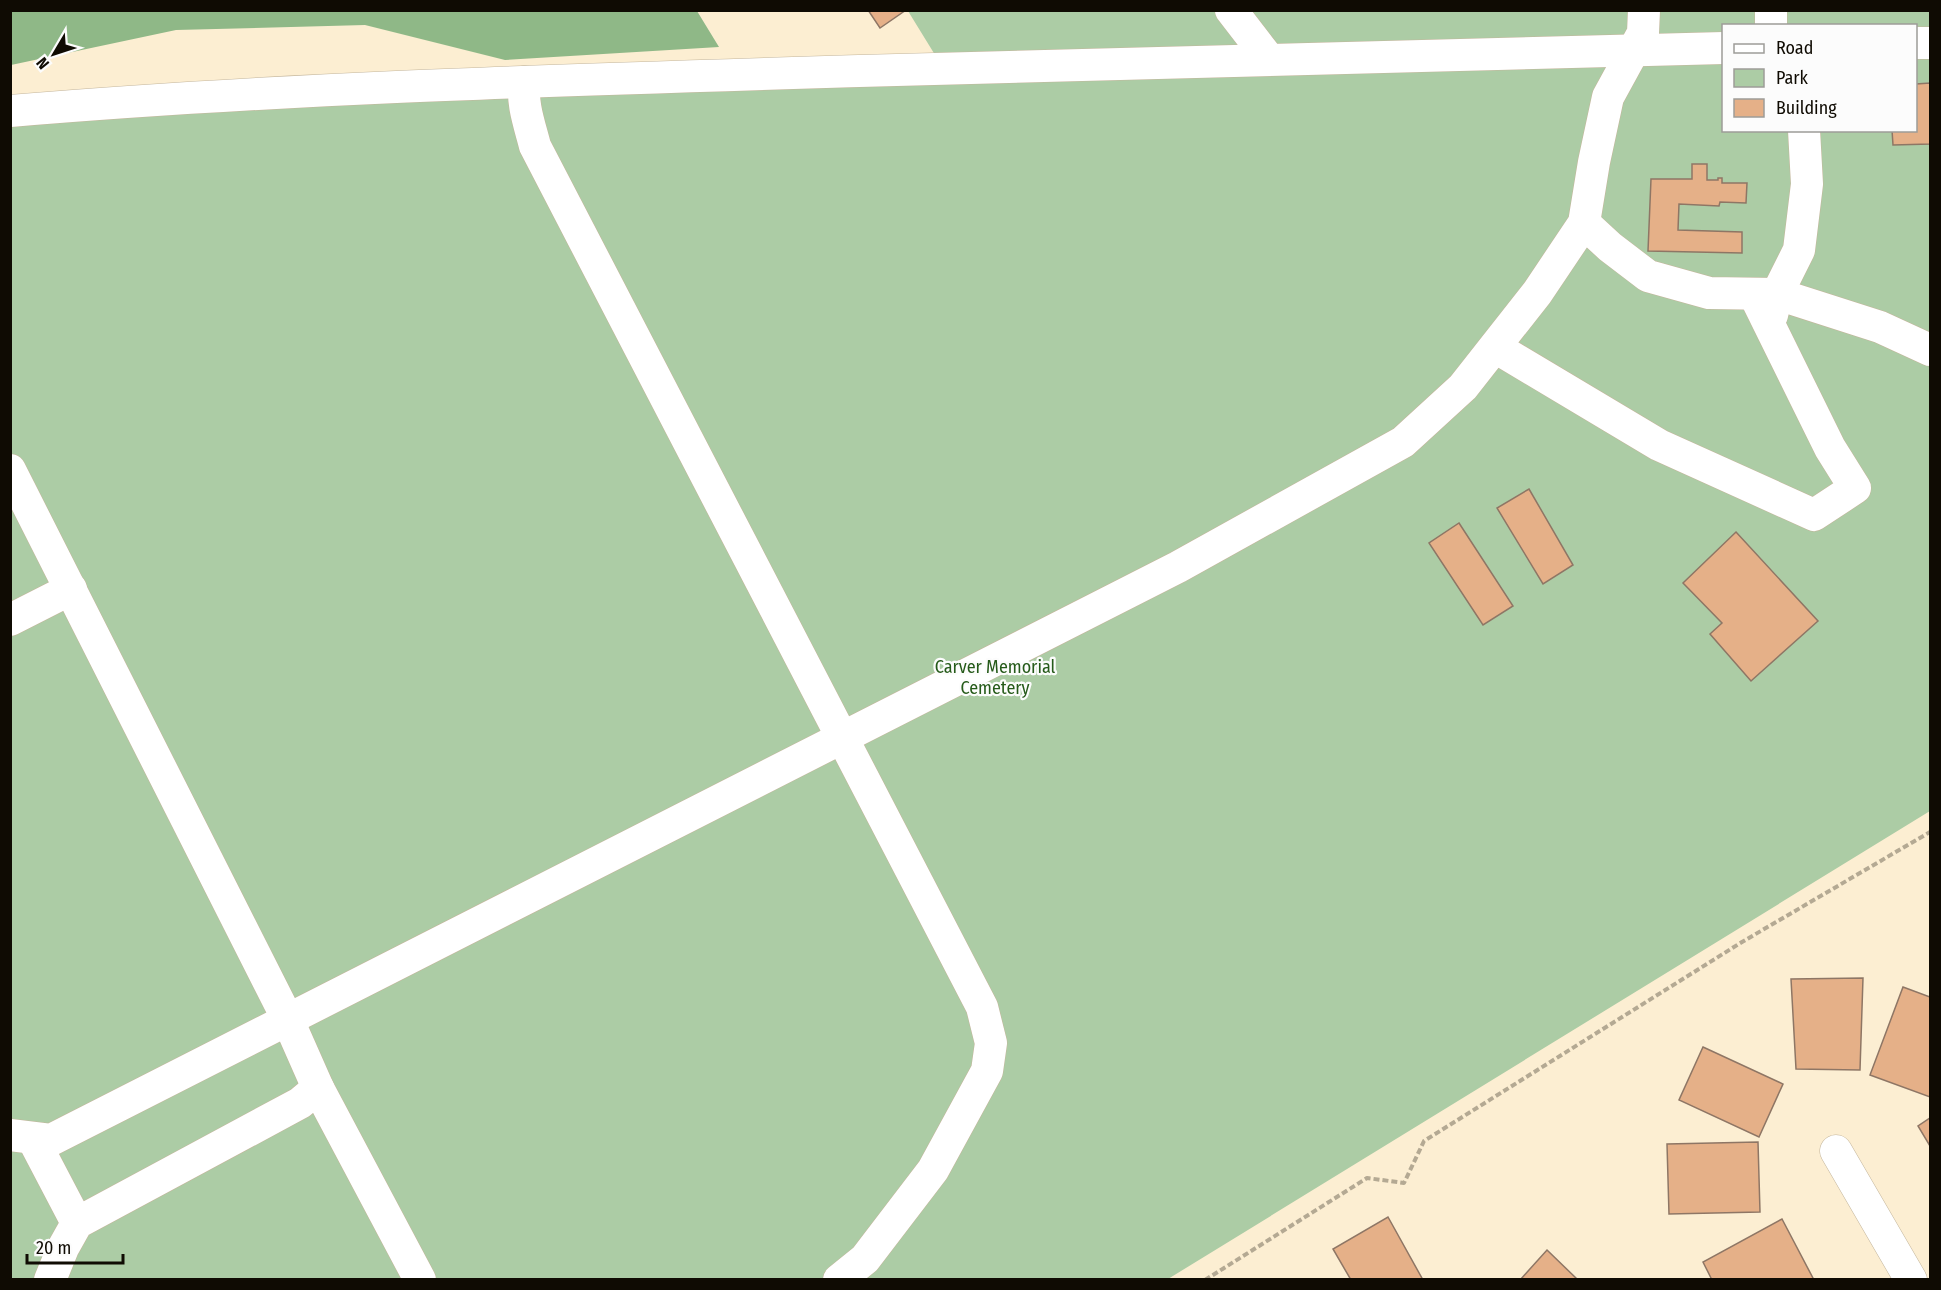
<svg xmlns="http://www.w3.org/2000/svg" width="1941" height="1290" font-family="'Fira Sans Condensed',sans-serif">
<rect width="100%" height="100%" fill="#fceed2"/>
<!-- green -->
<path fill="#accca5" fill-rule="evenodd" d="M908 11H1930V811L1168 1279H11L10 121 948 76ZM1724 26H1916V130H1724Z"/>
<!-- forest -->
<polygon fill="#8fb887" points="697,11 719,47 505,60 365,25 176,30 11,65 11,11"/>
<!-- building -->
<g fill="#e5b088" stroke="#8e7665" stroke-width="1.5">
<polygon points="868,10 906,10 880,28"/>
<polygon points="1930,83 1930,144 1893,145 1892,130 1916,130 1916,84"/>
<polygon points="1692,164 1707,164 1707,180 1718,180 1718,178 1722,178 1722,183 1747,183 1746,203 1720,202 1719,206 1679,204 1678,230 1742,232 1742,253 1648,251 1651,179 1692,179"/>
<polygon points="1529,489 1573,565 1543,584 1497,508"/>
<polygon points="1459,523 1513,606 1483,625 1429,543"/>
<polygon points="1736,532 1818,621 1751,681 1710,634 1722,623 1683,583"/>
<polygon points="1863,978 1860,1070 1796,1069 1791,979"/>
<polygon points="1903,987 1930,997 1930,1097 1870,1075"/>
<polygon points="1703,1047 1783,1084 1759,1137 1679,1100"/>
<polygon points="1930,1118 1930,1146 1918,1126"/>
<polygon points="1758,1142 1760,1212 1669,1214 1667,1144"/>
<polygon points="1388,1217 1423,1280 1351,1280 1333,1249"/>
<polygon points="1782,1219 1814,1280 1712,1280 1703,1262"/>
<polygon points="1547,1250 1578,1280 1520,1280"/>
</g>
<g fill="none" stroke-linecap="round" stroke-linejoin="round">
<defs>
<g id="minor">
<polyline points="1231,10 1268,58"/>
<polyline points="1771,26 1771,10"/>
<polyline points="1916,43 1930,43"/>
<path d="M525 82C521 102 530 126 535 146L982 1007 991 1043 987 1071 933 1170 865 1259 839 1280"/>
<path d="M10 111C271 89 532 81 793 73 1103 63 1413 55 1724 48"/>
<polyline points="1584,223 1610,247 1648,276 1709,293 1777,294 1880,327 1930,350"/>
<polyline points="1772,315 1777,294 1799,250 1807,184 1804,130"/>
<polyline points="1495,347 1659,445 1814,515 1855,488 1830,448 1754,294"/>
<polyline points="10,470 288,1020 318,1088 420,1280"/>
<polyline points="10,620 71,589"/>
<polyline points="10,1135 51,1140 1178,567 1403,442 1463,387 1537,293 1584,223 1594,162 1608,97 1643,33 1644,10"/>
<polyline points="33,1139 77,1223"/>
<polyline points="1836,1151 1911,1280"/>
<polyline points="50,1280 63,1248 77,1223 300,1103 318,1088"/>
</g>
</defs>
<!-- minor casing -->
<use href="#minor" stroke="#c4b69c" stroke-width="33"/>
<!-- path -->
<polyline stroke="#b4a993" stroke-width="4" stroke-dasharray="6 3" stroke-linecap="butt" points="1205,1280 1367,1178 1404,1183 1424,1141 1742,942 1930,832"/>
<!-- minor -->
<use href="#minor" stroke="#fff" stroke-width="32"/>
</g>
<g text-anchor="middle" dominant-baseline="central" stroke-width="4.5" stroke-linejoin="round" paint-order="stroke">
<!-- park labels -->
<g font-size="18" fill="#255a19" stroke="#fcfcfc">
<text x="995" y="667">Carver Memorial<tspan x="995" dy="21">Cemetery</tspan></text>
</g>
</g>
<!-- border -->
<rect width="1941" height="1290" fill="none" stroke="#0f0b03" stroke-width="24"/>
<!-- legend -->
<rect x="1722" y="24" width="195" height="108" fill="#fcfcfc" stroke="#9d9c98" stroke-width="1.5"/>
<rect x="1734" y="44" width="30" height="9" fill="#ffffff" stroke="#9d9c98" stroke-width="1.5"/>
<text x="1776" y="54" font-size="18" fill="#0f0b03">Road</text>
<rect x="1734" y="69" width="30" height="18" fill="#accca5" stroke="#9d9c98" stroke-width="1.5"/>
<text x="1776" y="84" font-size="18" fill="#0f0b03">Park</text>
<rect x="1734" y="99" width="30" height="18" fill="#e5b088" stroke="#9d9c98" stroke-width="1.5"/>
<text x="1776" y="114" font-size="18" fill="#0f0b03">Building</text>
<!-- north arrow -->
<g transform="translate(54 54) rotate(231)" stroke="#fcfcfc" stroke-width="4.5" paint-order="stroke">
<path d="M0-4.5L10 22L0 15L-10 22Z" fill="#0f0b03"/>
<text y="-9" font-size="16" font-weight="bold" text-anchor="middle" fill="#0f0b03">N</text>
</g>
<!-- scale -->
<path d="M27 1254v9h96v-9" fill="none" stroke="#0f0b03" stroke-width="3"/>
<text x="36" y="1254" font-size="18" fill="#0f0b03" stroke="#fcfcfc" stroke-width="4.5" paint-order="stroke">20 m</text>
</svg>
